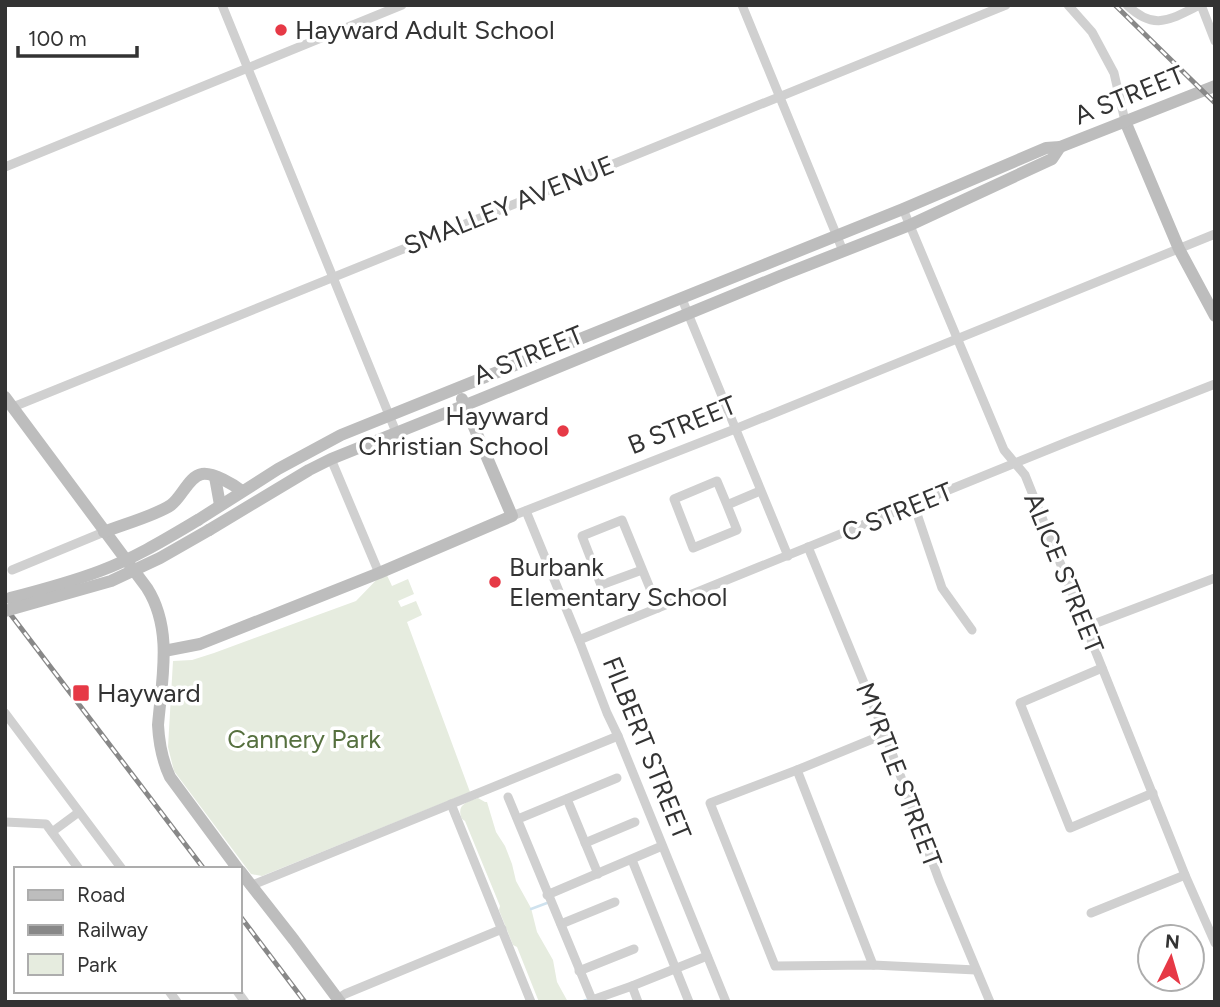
<svg xmlns="http://www.w3.org/2000/svg" width="1220" height="1007" font-family="Figtree,sans-serif">
<rect width="100%" height="100%" fill="#fff"/>
<!-- green -->
<g fill="#e6ecdf">
<polygon points="385,571 392,586 408,579 414,594 398,601 401,607 416,601 422,615 407,622 470,792 262,876 251,874 174,771 168,747 173,661 192,660 214,653 356,601"/>
<path d="M478 798 485 802H487L496 832 505 846 512 864 516 881 531 908 537 932 553 960 557 982 568 1002H539L517 947 513 945 499 910 500 906 465 821 462 819C456 805 466 802 478 798Z"/>
</g>
<g fill="none" stroke-linecap="round" stroke-linejoin="round">
<!-- stream -->
<g stroke="#cfe2ee" stroke-width="2.5">
<polyline points="531,909 547,903"/>
<polyline points="581,1002 586,1000"/>
</g>
<!-- street -->
<g stroke="#d0d0d0" stroke-width="9">
<polyline points="222,5 396,432"/>
<polyline points="742,5 843,251"/>
<polyline points="1068,5 1092,32 1114,73 1125,121"/>
<path d="M1127 5C1155 32 1170 19 1200 5"/>
<polyline points="1201,5 1215,41"/>
<polyline points="5,167 402,5"/>
<polyline points="903,209 1004,450 1025,475 1185,875 1215,943"/>
<polyline points="682,299 788,556"/>
<polyline points="13,407 1006,5"/>
<polyline points="331,459 379,573"/>
<polyline points="727,505 737,530 693,548 674,499 717,481 727,505 760,491"/>
<polyline points="914,505 942,588 972,630"/>
<polyline points="526,511 579,640 607,713 618,736 726,1002"/>
<polyline points="512,516 735,429 1215,234"/>
<polyline points="808,547 885,734 939,880 990,1002"/>
<polyline points="12,570 104,532"/>
<polyline points="642,570 601,585 582,536 622,520 654,598 658,608"/>
<polyline points="1086,627 1215,578"/>
<polyline points="579,640 1067,442 1215,384"/>
<polyline points="1102,668 1020,703 1070,828 1153,793"/>
<polyline points="5,713 122,869"/>
<polyline points="885,734 797,770 710,803 775,966 873,965 976,970"/>
<polyline points="797,770 873,965"/>
<polyline points="508,797 593,1002"/>
<polyline points="567,799 598,874"/>
<polyline points="451,804 531,1002"/>
<polyline points="518,819 617,778"/>
<polyline points="5,822 46,824 79,869"/>
<polyline points="52,832 79,812"/>
<polyline points="585,843 635,822"/>
<polyline points="632,860 689,1002"/>
<polyline points="250,886 618,736"/>
<polyline points="547,895 662,846"/>
<polyline points="1091,913 1185,875"/>
<polyline points="561,924 615,902"/>
<polyline points="579,971 634,949"/>
<polyline points="632,986 638,1002"/>
<polyline points="169,991 177,1002"/>
<polyline points="237,991 245,1002"/>
<polyline points="337,999 345,994 502,929"/>
<polyline points="592,1000 632,986 707,956"/>
</g>
<!-- secondary -->
<g stroke="#bdbdbd" stroke-width="12">
<polyline points="1125,121 1179,249 1215,316"/>
<path d="M5 397 147 588C173 629 162 678 158 725 159 743 162 760 170 777L238 869"/>
<polyline points="215,477 220,505"/>
<polyline points="198,520 278,469 341,435 903,209 1046,148 1060,147 1215,86"/>
<polyline points="209,530 309,470 331,459 478,400 780,276 910,225 1052,159 1060,147"/>
<path d="M104 532C121 525 157 515 171 505 182 497 189 476 202 474 213 472 234 485 242 491"/>
<polyline points="164,651 200,644 379,573 512,516 462,399"/>
<polyline points="240,871 294,940 340,1002"/>
</g>
<defs>
<g id="rail">
<polyline points="1115,5 1215,103"/>
<polyline points="5,607 204,869"/>
<polyline points="240,916 305,1002"/>
</g>
</defs>
<!-- rail casing -->
<use href="#rail" stroke="#888" stroke-width="5"/>
<!-- rail -->
<use href="#rail" stroke="#fff" stroke-width="2.5" stroke-dasharray="8" stroke-linecap="butt"/>
<!-- secondary-bridge -->
<g stroke="#bdbdbd" stroke-width="12">
<path d="M10 598C41 590 71 582 100 571 135 558 166 539 198 520"/>
<polyline points="5,611 111,581 160,558 209,530"/>
</g>
</g>
<!-- markers -->
<g fill="#e63946" stroke="#fff" stroke-width="2.5">
<circle cx="281" cy="30" r="7"/>
<circle cx="563" cy="431" r="7"/>
<circle cx="495" cy="582" r="7"/>
<rect x="72" y="684" width="18" height="18" rx="3.5"/>
</g>
<g text-anchor="middle" dominant-baseline="central" stroke-width="7" stroke-linejoin="round" paint-order="stroke">
<!-- poi labels -->
<g font-size="26" fill="#333" stroke="#fff" text-anchor="start">
<text x="295" y="30">Hayward Adult School</text>
<text x="549" y="416" text-anchor="end">Hayward<tspan x="549" dy="30">Christian School</tspan></text>
<text x="509" y="567">Burbank<tspan x="509" dy="30">Elementary School</tspan></text>
<text x="97" y="693">Hayward</text>
</g>
<!-- street labels -->
<g font-size="26" fill="#333" stroke="#fff">
<text transform="translate(1129 95) rotate(-22)">A STREET</text>
<text transform="translate(509 205) rotate(-22)">SMALLEY AVENUE</text>
<text transform="translate(528 355) rotate(-22)">A STREET</text>
<text transform="translate(682 425) rotate(-22)">B STREET</text>
<text transform="translate(897 512) rotate(-22)">C STREET</text>
<text transform="translate(1064 573) rotate(68)">ALICE STREET</text>
<text transform="translate(647 748) rotate(68)">FILBERT STREET</text>
<text transform="translate(899 775) rotate(69)">MYRTLE STREET</text>
</g>
<!-- park labels -->
<g font-size="26" fill="#56703f" stroke="#fff">
<text x="304" y="739">Cannery Park</text>
</g>
</g>
<!-- border -->
<rect width="1220" height="1007" fill="none" stroke="#333333" stroke-width="14"/>
<!-- legend -->
<rect x="14" y="867" width="228" height="126" fill="#ffffff" stroke="#adadad" stroke-width="2"/>
<rect x="28" y="890" width="35" height="10" fill="#bdbdbd" stroke="#adadad" stroke-width="2"/>
<text x="77" y="902" font-size="21" fill="#333333">Road</text>
<rect x="28" y="925" width="35" height="10" fill="#888888" stroke="#adadad" stroke-width="2"/>
<text x="77" y="937" font-size="21" fill="#333333">Railway</text>
<rect x="28" y="954" width="35" height="21" fill="#e6ecdf" stroke="#adadad" stroke-width="2"/>
<text x="77" y="972" font-size="21" fill="#333333">Park</text>
<!-- north arrow -->
<g transform="translate(1171 958) rotate(5)"><circle r="33" fill="#ffffff" stroke="#adadad" stroke-width="2"/>
<path d="M0-5L12 26L0 18L-12 26Z" fill="#e63946"/>
<text y="-10" font-size="19" font-weight="bold" text-anchor="middle" fill="#333333">N</text>
</g>
<!-- scale -->
<path d="M18 46v10h119v-10" fill="none" stroke="#333333" stroke-width="3.5"/>
<text x="28" y="46" font-size="21" fill="#333333" stroke="#ffffff" stroke-width="5" paint-order="stroke">100 m</text>
</svg>
